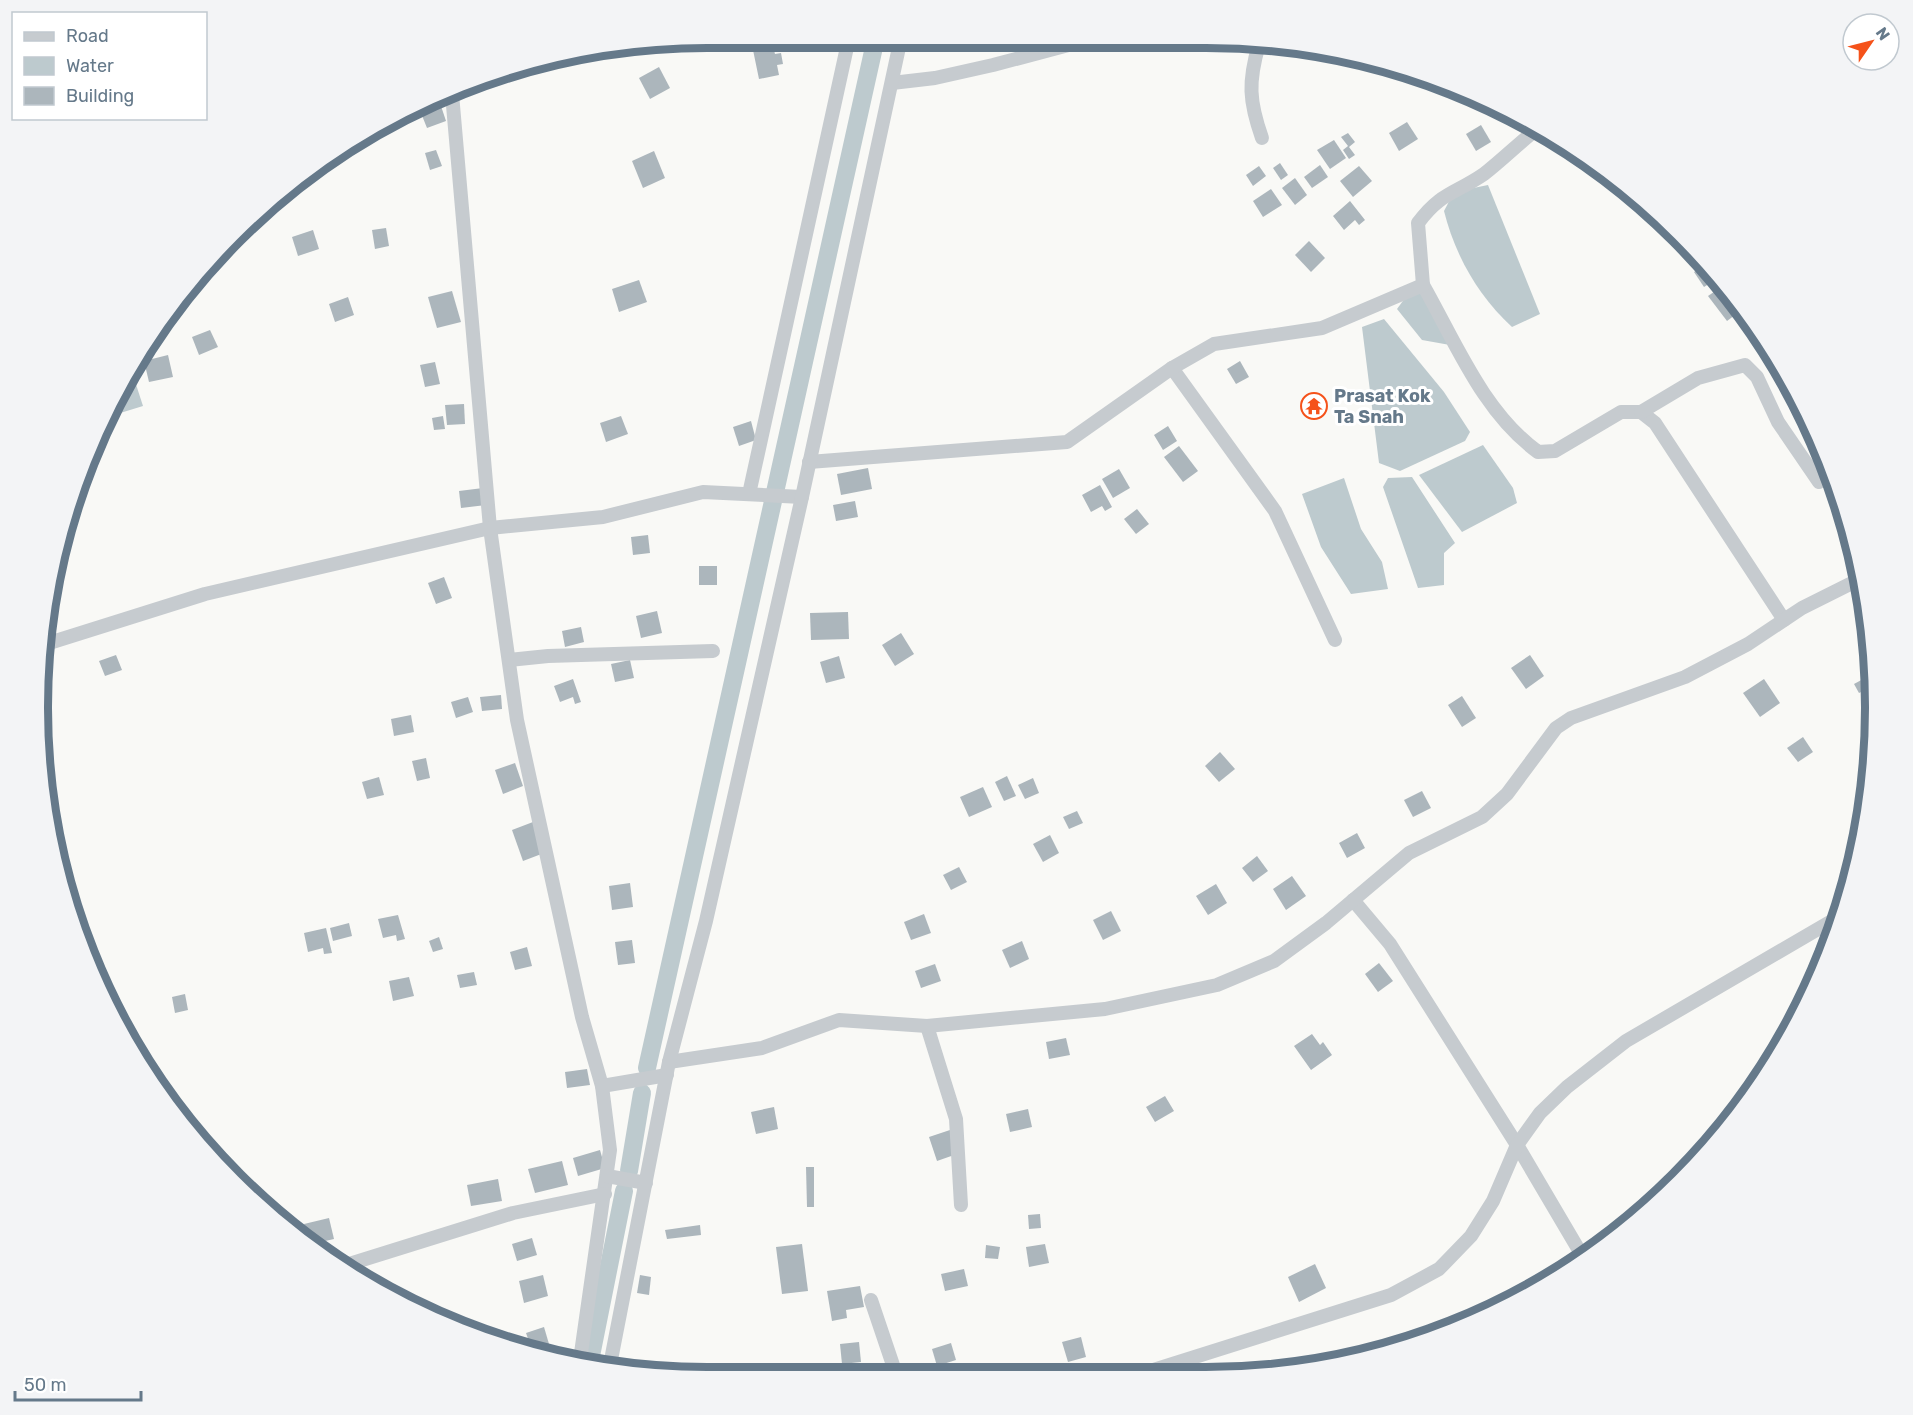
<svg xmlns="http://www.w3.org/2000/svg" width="1913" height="1415" font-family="Rubik,sans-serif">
<rect width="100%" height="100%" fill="#f9f9f6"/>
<!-- water -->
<g fill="#bdcace">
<path d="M1488 185 1540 314 1512 327C1478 296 1455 255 1444 211L1454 192Z"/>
<polygon points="1408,294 1426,294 1450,345 1422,340 1397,309"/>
<polygon points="1384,319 1444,392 1470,432 1465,441 1400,471 1379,463 1362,327"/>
<polygon points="131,369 143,406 104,418 107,411"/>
<polygon points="1483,445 1513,488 1517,503 1462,532 1419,475"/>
<polygon points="1412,477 1455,543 1444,553 1444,585 1418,588 1383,487 1388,478"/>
<polygon points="1344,478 1361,529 1382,562 1388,589 1351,594 1321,547 1302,494"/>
</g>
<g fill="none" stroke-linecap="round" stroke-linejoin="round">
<!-- canal -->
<g stroke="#bdcace" stroke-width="18">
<polyline points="647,1068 876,38"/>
<polyline points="629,1171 642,1093"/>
<polyline points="590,1361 624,1191"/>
</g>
</g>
<!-- building -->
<g fill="#acb6bc">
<polygon points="773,46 775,54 781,53 783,64 777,65 779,75 759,79 753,50"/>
<polygon points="659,67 670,88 650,99 639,78"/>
<polygon points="439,100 446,121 427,128 419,108"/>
<polygon points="1407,122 1418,139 1399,151 1389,133"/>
<polygon points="1481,125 1491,142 1476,151 1466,134"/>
<polygon points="1348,133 1355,142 1349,147 1355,155 1349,159 1343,150 1348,146 1341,137"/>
<polygon points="1334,140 1346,158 1330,169 1317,150"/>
<polygon points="436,150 442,166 430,170 425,153"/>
<polygon points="654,151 665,178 643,188 632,161"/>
<polygon points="1280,163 1288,175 1281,180 1273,168"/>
<polygon points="1320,165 1328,177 1312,188 1304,177"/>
<polygon points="1259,166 1266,176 1253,186 1246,175"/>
<polygon points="1359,166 1372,181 1353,197 1340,181"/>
<polygon points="1295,178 1307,195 1295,205 1282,188"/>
<polygon points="1271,189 1282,205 1263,217 1253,201"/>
<polygon points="1350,201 1365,220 1359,225 1355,220 1344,230 1333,216"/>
<polygon points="386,228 389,246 375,249 372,230"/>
<polygon points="313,230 319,249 298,256 292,237"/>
<polygon points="1309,241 1325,258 1311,272 1295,255"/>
<polygon points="1706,264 1718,278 1704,287 1694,272"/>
<polygon points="639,280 647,302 619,312 612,289"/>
<polygon points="1724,285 1743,309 1727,321 1708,296"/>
<polygon points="452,291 461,322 437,328 428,297"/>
<polygon points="348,297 354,315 335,322 329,304"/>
<polygon points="210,330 218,347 199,355 192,337"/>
<polygon points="168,355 173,377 149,382 144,361"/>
<polygon points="1240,361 1249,377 1236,384 1227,369"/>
<polygon points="435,362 440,384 425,387 420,365"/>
<polygon points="464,404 465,424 447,425 445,405"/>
<polygon points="443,416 445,429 434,430 432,418"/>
<polygon points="621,416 628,434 606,442 600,423"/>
<polygon points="751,421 756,440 739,446 733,427"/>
<polygon points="1168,426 1177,441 1163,450 1154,435"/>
<polygon points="1179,446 1198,471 1183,482 1164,457"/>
<polygon points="868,468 872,489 841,495 837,474"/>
<polygon points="1119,469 1130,488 1113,498 1102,479"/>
<polygon points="1100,485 1112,507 1105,511 1102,506 1091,512 1082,495"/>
<polygon points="483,488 486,505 461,508 459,491"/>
<polygon points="855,501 858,517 836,521 833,505"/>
<polygon points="1137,509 1149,524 1136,534 1124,519"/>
<polygon points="648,535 650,553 633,555 631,537"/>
<rect x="699" y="566" width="18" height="19"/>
<polygon points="444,577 452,598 436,604 428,583"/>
<polygon points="657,611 662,633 641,638 636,616"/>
<polygon points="848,612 849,639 811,640 810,613"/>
<polygon points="581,627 584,642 565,647 562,631"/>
<polygon points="901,633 914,654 895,666 882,645"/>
<polygon points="116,655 122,670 105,676 99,661"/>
<polygon points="1530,655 1544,676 1526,689 1511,668"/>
<polygon points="839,656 845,678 826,683 820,662"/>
<polygon points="630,660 634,678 615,682 611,664"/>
<polygon points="1865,678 1870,688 1859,693 1854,684"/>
<polygon points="573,679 581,702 575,704 573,697 560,702 554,686"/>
<polygon points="1764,679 1780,703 1760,717 1743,693"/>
<polygon points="501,695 502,709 482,711 480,697"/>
<polygon points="1462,696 1476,718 1462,727 1448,705"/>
<polygon points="468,697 473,712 456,718 451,702"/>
<polygon points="411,715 414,732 394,736 391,719"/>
<polygon points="1803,737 1813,752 1798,762 1787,748"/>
<polygon points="1220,752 1235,769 1219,782 1205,766"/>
<polygon points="426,758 430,778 417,781 412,761"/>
<polygon points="515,763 523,786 503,794 495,770"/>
<polygon points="1007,776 1016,796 1004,801 995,782"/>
<polygon points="379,777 384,795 367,799 362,782"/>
<polygon points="1033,778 1039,793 1025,799 1018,785"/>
<polygon points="983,787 992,807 969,817 960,797"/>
<polygon points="1422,791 1431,808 1413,817 1404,800"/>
<polygon points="1077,811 1083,823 1069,829 1063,817"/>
<polygon points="533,822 544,853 523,861 512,830"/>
<polygon points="1357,833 1365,848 1347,858 1339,843"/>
<polygon points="1050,835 1059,853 1043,862 1033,844"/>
<polygon points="1257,856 1268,871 1253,882 1242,868"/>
<polygon points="959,867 967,882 951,890 943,875"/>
<polygon points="1292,876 1306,896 1286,910 1273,889"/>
<polygon points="630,883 633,907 612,910 609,886"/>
<polygon points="1216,884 1227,903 1208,915 1196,896"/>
<polygon points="1111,911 1121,931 1103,940 1093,920"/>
<polygon points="924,914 931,933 911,940 904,922"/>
<polygon points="398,915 405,939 397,941 396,935 383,938 378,919"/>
<polygon points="349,923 352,936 333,941 330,928"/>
<polygon points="326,928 332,953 324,954 323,948 308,952 304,933"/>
<polygon points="439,937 443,949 433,952 429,941"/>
<polygon points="632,940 635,963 618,965 615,942"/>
<polygon points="1022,941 1029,959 1010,968 1002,950"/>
<polygon points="527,947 532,966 515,970 510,952"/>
<polygon points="1379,963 1393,981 1378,992 1365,974"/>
<polygon points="935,964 941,981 921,988 915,971"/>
<polygon points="474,972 477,985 460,988 457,975"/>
<polygon points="409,977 414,996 393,1001 389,981"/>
<polygon points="185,994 188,1010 175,1013 172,997"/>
<polygon points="1312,1034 1320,1045 1323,1042 1332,1055 1311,1070 1294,1046"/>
<polygon points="1066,1038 1070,1055 1049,1059 1046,1042"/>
<polygon points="587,1069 590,1085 567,1088 565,1072"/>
<polygon points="1165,1096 1174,1111 1155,1122 1146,1107"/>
<polygon points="774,1107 778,1129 756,1134 751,1112"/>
<polygon points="1028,1109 1032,1127 1010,1132 1006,1114"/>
<polygon points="950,1130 957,1154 937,1161 929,1137"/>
<polygon points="600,1150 605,1168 578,1176 573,1158"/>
<polygon points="562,1161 568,1185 535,1193 528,1169"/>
<polygon points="806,1167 814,1167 814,1207 807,1207"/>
<polygon points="498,1179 502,1201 471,1206 467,1185"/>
<polygon points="1040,1214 1041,1228 1029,1229 1028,1215"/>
<polygon points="329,1218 334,1239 312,1244 309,1242 304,1224"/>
<polygon points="700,1225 701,1235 667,1239 665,1230"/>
<polygon points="532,1238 537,1255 517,1261 512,1244"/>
<polygon points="802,1244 808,1291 782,1294 776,1247"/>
<polygon points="1045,1244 1049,1263 1029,1267 1026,1247"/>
<polygon points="986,1245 1000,1247 998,1259 985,1258"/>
<polygon points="1315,1264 1326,1288 1299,1302 1288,1277"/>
<polygon points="964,1269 968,1286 945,1291 941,1274"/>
<polygon points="543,1275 548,1296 524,1303 519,1281"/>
<polygon points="640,1275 651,1277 649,1295 637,1293"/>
<polygon points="860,1286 864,1307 846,1310 847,1318 832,1321 827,1291"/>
<polygon points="544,1327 549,1344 532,1350 526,1333"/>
<polygon points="1081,1337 1086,1357 1068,1362 1062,1342"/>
<polygon points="859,1342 861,1362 842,1364 840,1344"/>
<polygon points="951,1343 956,1360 937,1366 932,1349"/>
</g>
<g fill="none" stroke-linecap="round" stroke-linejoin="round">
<!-- minor -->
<g stroke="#c6cbcf" stroke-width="14">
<path d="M1259 44C1248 82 1249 101 1262 138"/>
<polyline points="892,83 935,78 993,65 1091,39"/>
<polyline points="452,94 490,528 517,720 582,1017 602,1086 610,1150 580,1360"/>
<path d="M1423 285C1456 343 1483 412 1538 452L1555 451 1621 412H1641L1655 423 1784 620"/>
<polyline points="1172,368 1275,511 1335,640"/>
<polyline points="1641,412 1698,378 1745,365 1757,377 1778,422 1819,482"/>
<path d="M809 462 1067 442 1172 368 1214 344 1322 328 1423 285 1418 223C1441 192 1455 194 1484 174 1502 160 1519 143 1537 129"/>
<polyline points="749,494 849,38"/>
<polyline points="46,644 205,594 490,528 603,517 703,492 802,497"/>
<polyline points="509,660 548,656 713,651"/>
<polyline points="1353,900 1390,944 1517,1145 1583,1257"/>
<polyline points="927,1026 956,1119 961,1205"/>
<polyline points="669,1062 762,1048 839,1020 927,1026 1105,1009 1217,985 1274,961 1326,923 1409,853 1482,817 1507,794 1556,728 1571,718 1685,677 1748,644 1802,608 1860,579"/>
<polyline points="602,1086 667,1075"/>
<polyline points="607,1176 646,1183"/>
<polyline points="343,1266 513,1213 605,1194"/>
<polyline points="871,1300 896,1374"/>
<polyline points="610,1365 669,1062 706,921 802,497 901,38"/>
<polyline points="1144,1373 1391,1295 1439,1269 1471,1236 1493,1201 1517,1145 1540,1113 1567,1087 1626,1041 1842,915"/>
</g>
</g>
<!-- icons -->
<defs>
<symbol id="temple-ring" viewBox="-11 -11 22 22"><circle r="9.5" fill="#fff" stroke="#f5521a" stroke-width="1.5"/><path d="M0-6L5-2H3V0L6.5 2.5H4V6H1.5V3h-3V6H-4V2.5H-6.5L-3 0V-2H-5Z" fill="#f5521a"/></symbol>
</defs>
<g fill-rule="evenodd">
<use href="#temple-ring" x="1299" y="391" width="30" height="30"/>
</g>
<g text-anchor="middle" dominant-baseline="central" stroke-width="6" stroke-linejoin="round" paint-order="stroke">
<!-- poi labels -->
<g font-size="18" font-weight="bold" fill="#65798a" stroke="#fff" text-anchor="start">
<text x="1334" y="396">Prasat Kok<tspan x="1334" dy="21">Ta Snah</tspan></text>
</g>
</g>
<!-- crop -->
<path d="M0 0H1913V1415H0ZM707 48H1206A659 659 0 0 1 1865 707V708A659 659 0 0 1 1206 1367H707A659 659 0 0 1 48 708V707A659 659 0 0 1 707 48Z" fill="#f3f4f6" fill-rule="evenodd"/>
<path fill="none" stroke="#65798a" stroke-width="8" d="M707 48H1206A659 659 0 0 1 1865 707V708A659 659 0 0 1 1206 1367H707A659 659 0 0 1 48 708V707A659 659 0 0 1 707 48Z"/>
<!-- legend -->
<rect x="12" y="12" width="195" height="108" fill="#ffffff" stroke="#c1c9d0" stroke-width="1.5"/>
<rect x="24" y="32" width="30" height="9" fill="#c6cbcf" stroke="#c1c9d0" stroke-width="1.5"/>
<text x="66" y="42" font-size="18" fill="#65798a">Road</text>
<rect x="24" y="57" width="30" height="18" fill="#bdcace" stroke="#c1c9d0" stroke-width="1.5"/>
<text x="66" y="72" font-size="18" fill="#65798a">Water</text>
<rect x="24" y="87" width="30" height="18" fill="#acb6bc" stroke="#c1c9d0" stroke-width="1.5"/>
<text x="66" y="102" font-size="18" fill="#65798a">Building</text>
<!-- north arrow -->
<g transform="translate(1871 42) rotate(55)"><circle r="28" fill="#ffffff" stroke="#c1c9d0" stroke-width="1.5"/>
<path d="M0-4.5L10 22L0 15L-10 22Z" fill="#f5521a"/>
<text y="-9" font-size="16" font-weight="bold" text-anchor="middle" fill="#65798a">N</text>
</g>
<!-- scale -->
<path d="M15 1391v9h126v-9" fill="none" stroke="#65798a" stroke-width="3"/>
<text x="24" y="1391" font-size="18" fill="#65798a" stroke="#ffffff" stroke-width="4.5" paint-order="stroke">50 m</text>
</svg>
